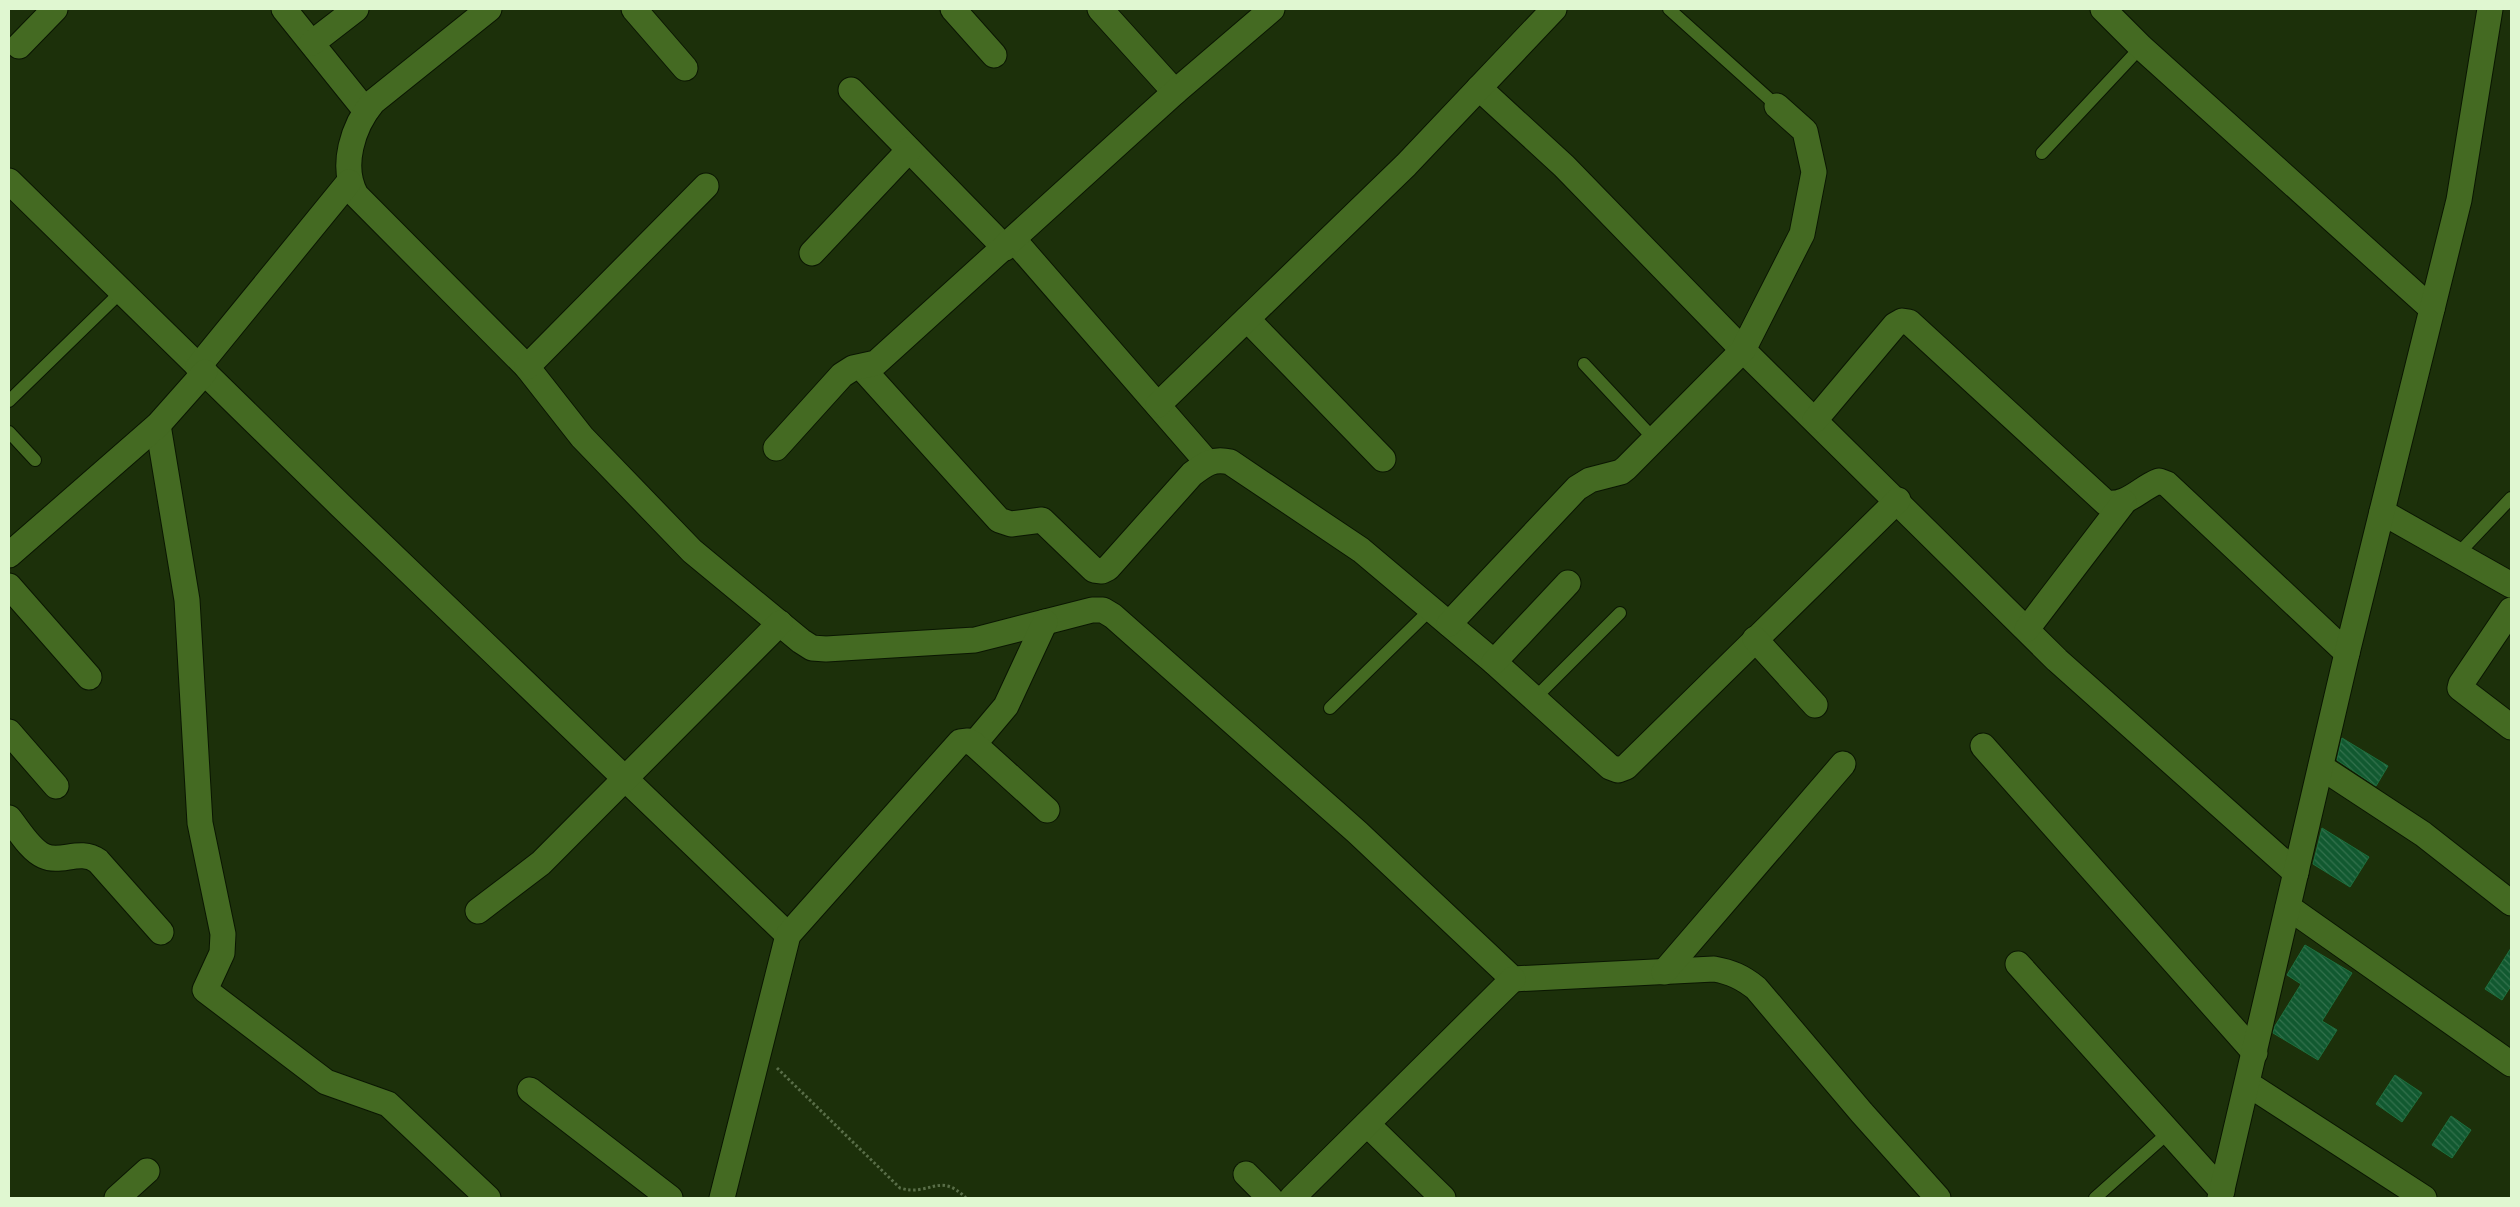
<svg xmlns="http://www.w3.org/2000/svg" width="2520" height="1207" font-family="'Golos Text',sans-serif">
<defs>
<pattern id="building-back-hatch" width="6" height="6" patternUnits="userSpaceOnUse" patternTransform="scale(1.25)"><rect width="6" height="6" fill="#115930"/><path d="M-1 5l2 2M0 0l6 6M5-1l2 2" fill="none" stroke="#33724d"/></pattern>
</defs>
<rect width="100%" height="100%" fill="#1c300a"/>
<!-- building -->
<g fill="url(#building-back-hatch)" stroke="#1d6f3e">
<polygon points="2342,738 2388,766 2376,786 2337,760"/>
<polygon points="2322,828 2369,857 2350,887 2313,864"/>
<polygon points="2305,945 2352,973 2322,1021 2337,1030 2318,1060 2273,1033 2275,1026 2301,984 2287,975"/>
<polygon points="2511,948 2511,986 2502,1000 2485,989"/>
<polygon points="2395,1075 2422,1093 2402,1122 2376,1104"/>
<polygon points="2451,1116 2471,1130 2452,1158 2432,1145"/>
</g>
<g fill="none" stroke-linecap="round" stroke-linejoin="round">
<defs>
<g id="lane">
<polyline points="1669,9 1777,106"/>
<polyline points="2042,153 2141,47"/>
<polyline points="1584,364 1654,439"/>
<polyline points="9,401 122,291"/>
<polyline points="9,432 35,460"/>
<polyline points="2457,555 2511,498"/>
<polyline points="1535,698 1620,613"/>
<polyline points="1330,708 1431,609"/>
<polyline points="2095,1198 2169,1132"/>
</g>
<g id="street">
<polyline points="284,9 366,111"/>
<path d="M489 9 373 102C353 126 340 166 356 195L527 367 582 437 692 551 801 641 812 648 826 649 975 640 1092 610H1103L1113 616 1357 832 1513 979 1714 969C1731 972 1742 977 1756 988L1862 1113 1938 1198"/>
<polyline points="634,9 685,68"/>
<polyline points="953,9 994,55"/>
<polyline points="1100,9 1175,92"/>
<polyline points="2103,9 2141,47 2432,309"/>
<polyline points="312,43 356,9"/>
<polyline points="19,46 55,9"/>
<polyline points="1479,88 1564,166 1743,350 2057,660 2296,873"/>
<polyline points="851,90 1005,248"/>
<polyline points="9,181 339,504 788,935"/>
<polyline points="1014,240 1207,462"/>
<polyline points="812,253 909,150"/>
<polyline points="1247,319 1383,459"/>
<polyline points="198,367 349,182"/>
<polyline points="527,367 706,186"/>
<path d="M862 368 999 520 1011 524 1042 520 1094 570 1102 571 1108 568 1192 474C1205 464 1213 458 1230 462L1361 550 1494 662 1610 767 1618 770 1626 767 1898 500"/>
<polyline points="1158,405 1406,165 1554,9"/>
<path d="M1815 420 1895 325 1902 321 1909 322 2106 503C2128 506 2140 488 2159 481L2167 484 2347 653"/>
<polyline points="158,425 187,600 200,823 223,934 222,953 205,990 326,1082 388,1104 488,1198"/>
<polyline points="776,448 842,375 853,368 876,363 1175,92 1272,9"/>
<polyline points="2382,512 2511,585"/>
<polyline points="9,555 158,425 205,372"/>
<polyline points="9,586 89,677"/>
<polyline points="2511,610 2461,684 2460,688 2511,727"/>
<polyline points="1449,624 1577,488 1590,480 1621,472 1626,468 1743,350 1802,234 1814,172 1805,131 1777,106"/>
<polyline points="2027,629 2124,502"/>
<polyline points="1755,639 1815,705"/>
<polyline points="1494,662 1568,583"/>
<polyline points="9,732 56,786"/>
<polyline points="974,744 1006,706 1045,622"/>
<polyline points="1983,746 2255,1053"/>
<polyline points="2321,767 2423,834 2511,903"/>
<path d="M9 818C18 829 30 850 44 856 61 864 80 848 98 861L161 932"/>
<polyline points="2288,907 2511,1064"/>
<polyline points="478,911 541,863 780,623"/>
<polyline points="2018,964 2222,1191"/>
<polyline points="1664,972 1843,764"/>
<polyline points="2248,1084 2424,1198"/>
<polyline points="530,1090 670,1198"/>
<polyline points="1367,1124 1443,1198"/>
<polyline points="1246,1174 1270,1198"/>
<polyline points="117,1198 147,1171"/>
<polyline points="722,1198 788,935 960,742 968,741 974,744 1047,810"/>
<polyline points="1292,1198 1513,979"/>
<polyline points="2220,1198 2347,653 2459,200 2490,9"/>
</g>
</defs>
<!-- lane casing -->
<use href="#lane" stroke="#0a1602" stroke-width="14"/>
<!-- street casing -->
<use href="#street" stroke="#0a1602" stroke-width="27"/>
<!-- path -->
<path stroke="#596e48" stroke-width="3" stroke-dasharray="2.5 2.5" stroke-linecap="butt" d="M777 1068 900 1188C930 1197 939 1171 966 1198"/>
<!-- lane -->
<use href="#lane" stroke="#446a22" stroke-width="12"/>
<!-- street -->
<use href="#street" stroke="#446a22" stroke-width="25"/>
</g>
<!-- border -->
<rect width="2520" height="1207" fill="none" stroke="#e0f7d1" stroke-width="20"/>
</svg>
